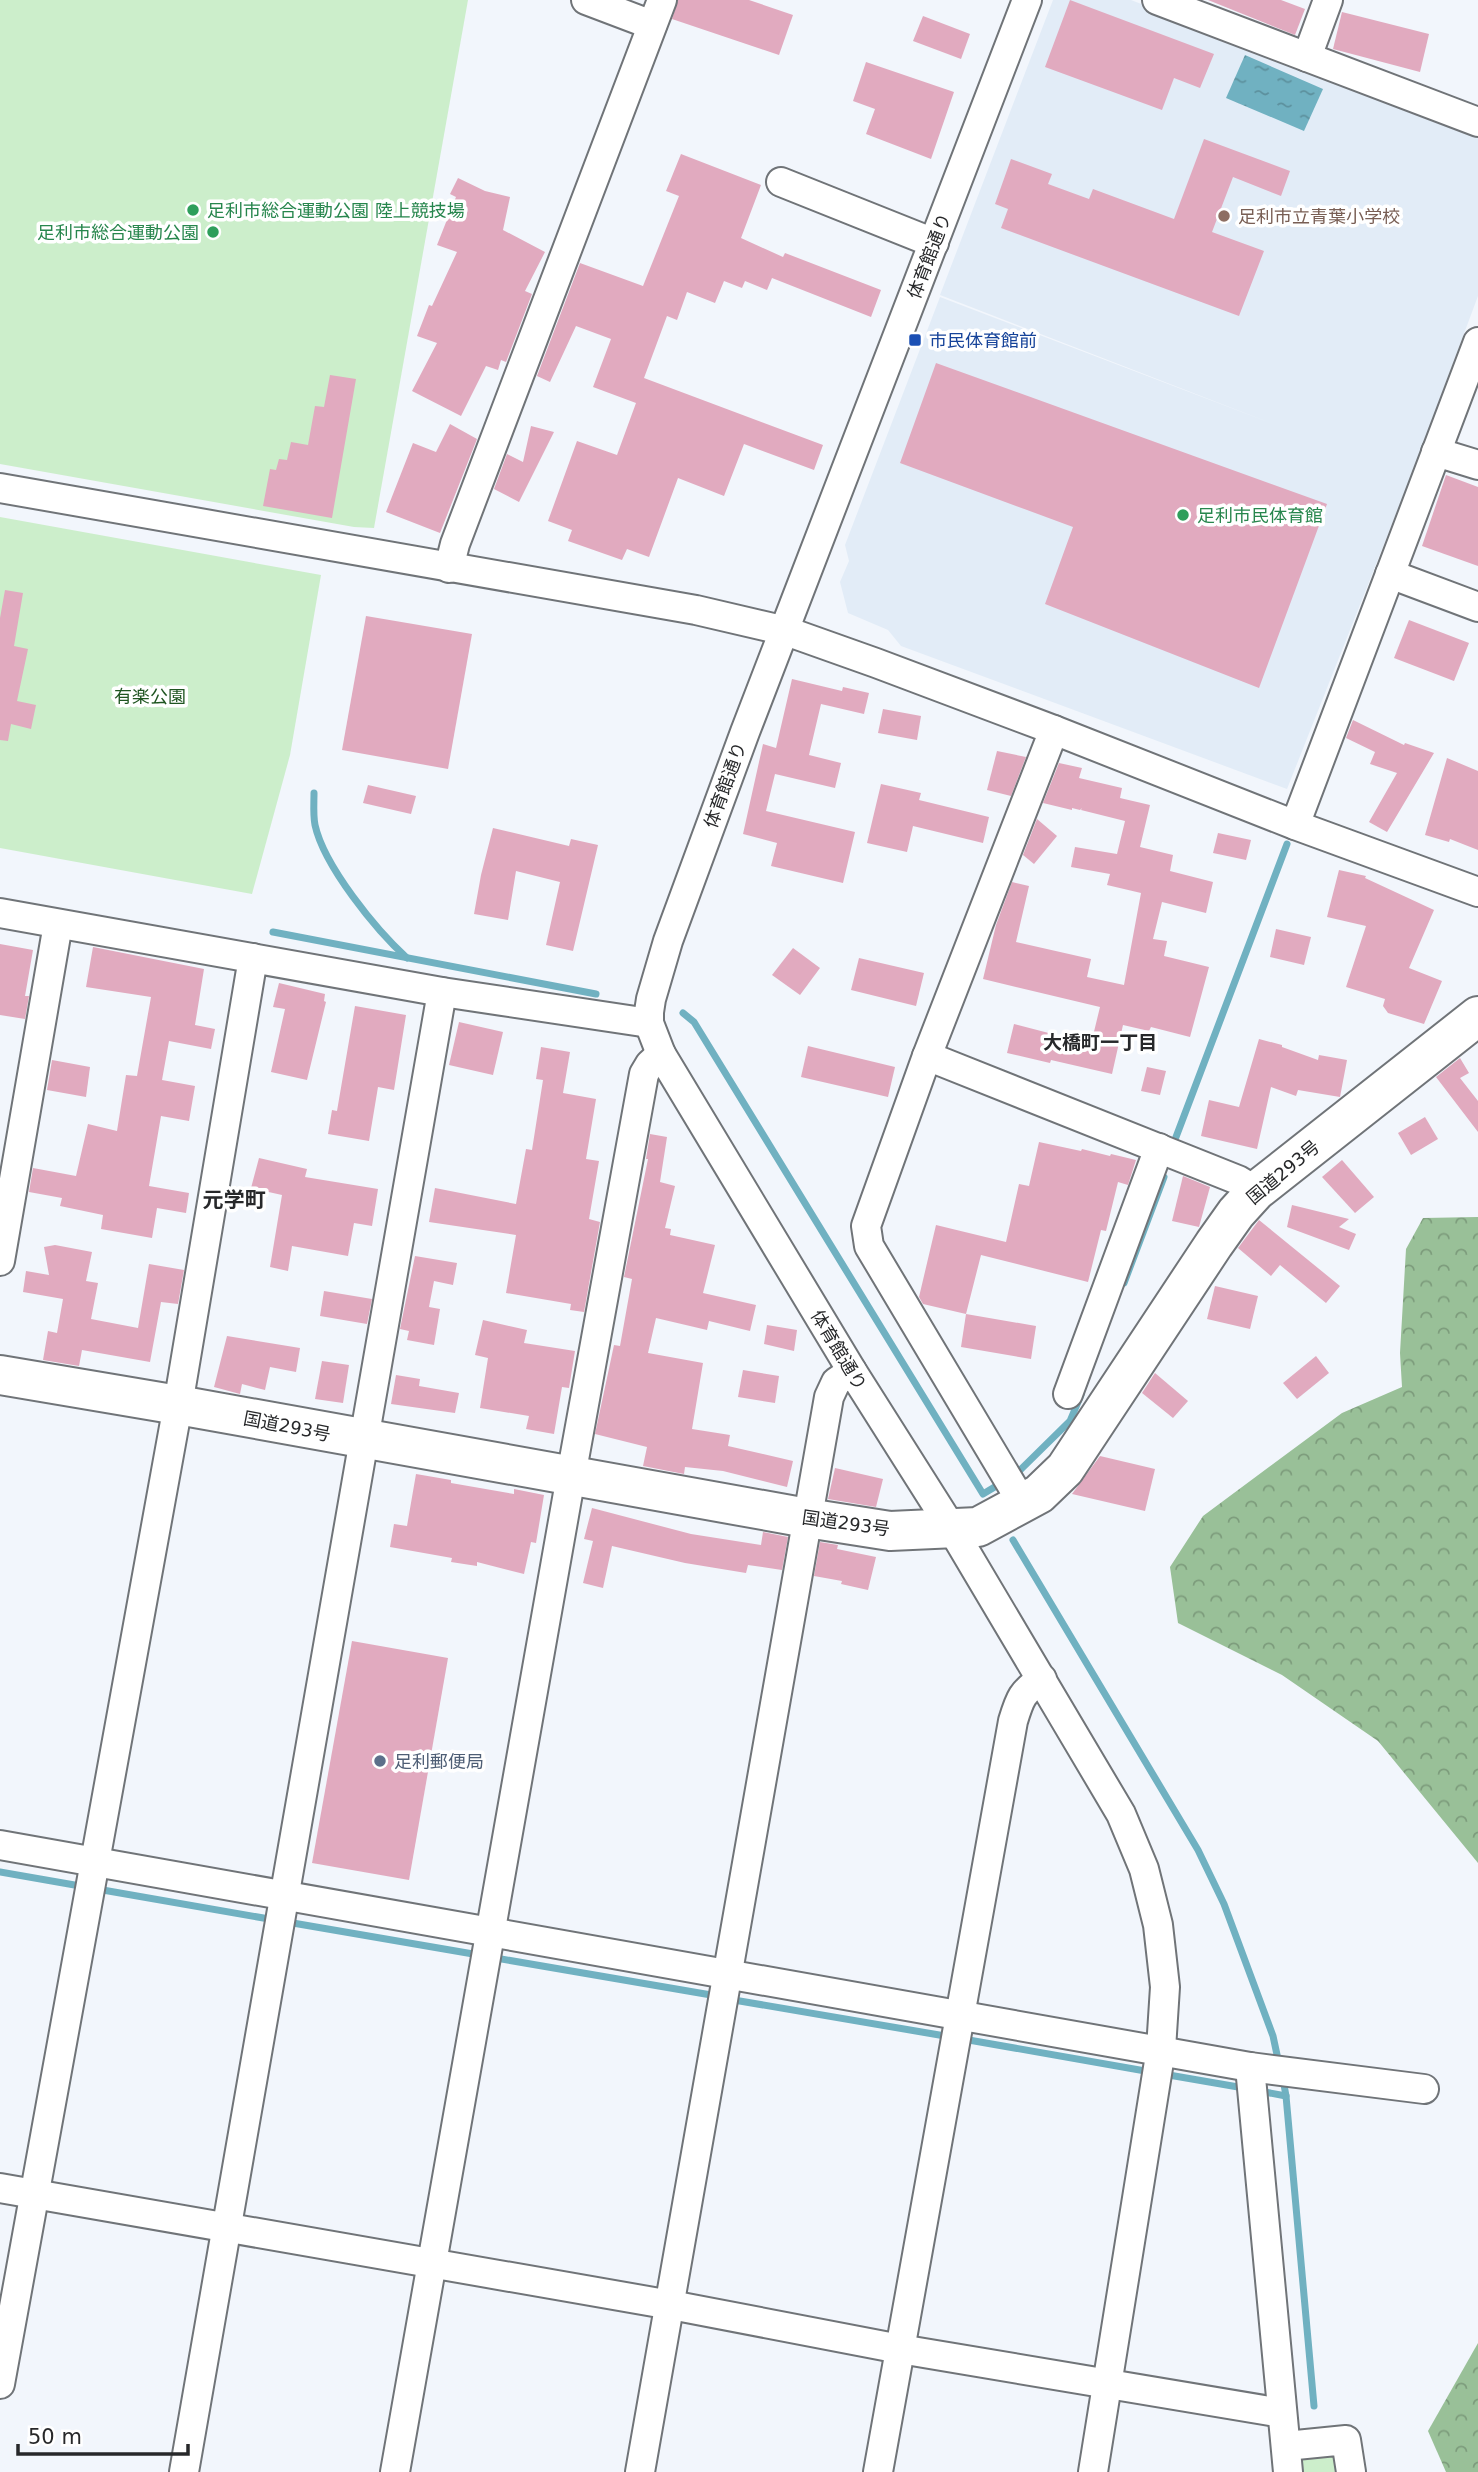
<svg xmlns="http://www.w3.org/2000/svg" width="1478" height="2472" font-family="'DejaVu Sans','Noto Sans JP',sans-serif">
<defs>
<pattern id="forest-crowns" width="20" height="18" patternUnits="userSpaceOnUse" patternTransform="scale(1.75)"><rect width="20" height="18" fill="#99c098"/><path d="M2 6a3 3 0 1 1 6 0M12 15a3 3 0 1 1 6 0" fill="none" stroke="#7d9c7c"/></pattern>
<pattern id="water-ripples" width="26" height="14" patternUnits="userSpaceOnUse" patternTransform="scale(1.75)"><rect width="26" height="14" fill="#70b1c1"/><path d="M2 4q2-2 4 0t4 0M15 11q2-2 4 0t4 0" fill="none" stroke="#5c909d"/></pattern>
</defs>
<rect width="100%" height="100%" fill="#f2f6fc"/>
<!-- built -->
<polygon fill="#e2ecf7" points="1053,0 1131,0 1478,136 1478,296 1411,476 1287,789 901,646 888,630 848,613 840,582 849,561 845,545 940,297 1276,425 940,295"/>
<!-- green -->
<g fill="#cceecb">
<polygon points="0,0 468,0 374,528 354,527 0,464"/>
<polygon points="0,517 321,575 290,755 252,894 0,848"/>
<polygon points="1335,2450 1342,2472 1299,2472 1302,2452"/>
</g>
<!-- forest -->
<g fill="url(#forest-crowns)">
<polygon points="1478,1217 1478,1863 1378,1741 1282,1675 1178,1623 1170,1567 1203,1516 1342,1413 1402,1387 1400,1353 1406,1249 1423,1218"/>
<polygon points="1478,2343 1478,2472 1446,2472 1428,2431"/>
</g>
<!-- water -->
<polygon fill="url(#water-ripples)" points="1245,55 1323,89 1304,131 1226,98"/>
<g fill="none" stroke-linecap="round" stroke-linejoin="round">
<!-- stream -->
<g stroke="#70b1c1" stroke-width="7">
<path d="M314 793C314 803 313 815 315 825 324 866 376 930 407 958"/>
<polyline points="273,932 596,994"/>
<polyline points="683,1013 694,1022 983,1494 1003,1482"/>
<polyline points="1176,1137 1287,844"/>
<polyline points="1124,1283 1164,1177"/>
<polyline points="1014,1476 1070,1421 1081,1395"/>
<polyline points="1013,1540 1198,1850 1224,1904 1273,2036 1279,2064"/>
<polyline points="0,1872 86,1887"/>
<polyline points="97,1889 275,1920"/>
<polyline points="287,1922 479,1955"/>
<polyline points="490,1957 717,1996"/>
<polyline points="728,1999 951,2037"/>
<polyline points="963,2039 1151,2072"/>
<polyline points="1163,2074 1244,2088"/>
<polyline points="1283,2079 1286,2096 1314,2406"/>
<polyline points="1259,2091 1286,2096"/>
</g>
</g>
<!-- building -->
<g fill="#e1aabf">
<polygon points="678,0 749,0 793,15 779,55 672,19"/>
<polygon points="1070,0 1214,54 1200,88 1174,78 1162,110 1045,67"/>
<polygon points="1208,0 1281,0 1305,9 1295,35"/>
<polygon points="1342,12 1429,34 1420,72 1333,49"/>
<polygon points="923,16 970,34 961,59 913,41"/>
<polygon points="866,62 954,92 931,159 866,134 875,109 853,101"/>
<polygon points="1204,139 1290,171 1281,196 1233,177 1212,232 1264,251 1239,316 1001,228 1008,209 995,204 1011,159 1052,174 1048,184 1089,199 1093,189 1174,219"/>
<polygon points="681,154 761,185 741,238 783,257 785,253 881,290 871,317 772,278 767,290 745,281 742,288 724,281 715,303 687,292 677,320 667,316 644,378 823,445 814,470 744,444 724,496 678,478 649,557 627,549 622,560 568,541 572,530 548,521 577,441 617,455 636,403 593,387 611,339 576,326 550,382 537,376 580,263 643,286 679,196 666,191"/>
<polygon points="458,178 485,191 510,197 503,230 545,252 525,291 532,294 506,362 501,360 498,370 486,366 461,416 412,391 437,343 417,336 429,305 432,306 457,252 437,245 456,197 450,194"/>
<polygon points="936,363 1327,504 1259,688 1045,604 1073,527 900,463"/>
<polygon points="330,375 356,379 332,518 263,506 270,469 276,470 279,459 287,460 291,442 308,445 315,406 324,407"/>
<polygon points="450,424 477,439 440,533 386,512 413,443 436,452"/>
<polygon points="531,426 554,432 519,502 494,489 507,454 523,462"/>
<polygon points="1446,475 1478,487 1478,566 1422,546"/>
<polygon points="5,590 23,593 14,646 28,649 17,701 36,705 31,729 11,724 8,741 0,740 0,618"/>
<polygon points="366,616 472,634 448,769 342,750"/>
<polygon points="1409,620 1469,643 1454,681 1394,658"/>
<polygon points="792,679 842,691 843,687 869,693 864,714 821,704 809,755 841,763 835,788 775,774 766,811 855,832 843,883 771,866 777,843 743,834 763,744 776,748"/>
<polygon points="883,709 921,716 917,740 878,733"/>
<polygon points="1353,720 1404,745 1405,743 1434,753 1387,832 1369,822 1397,773 1370,764 1375,752 1346,738"/>
<polygon points="997,751 1026,757 1011,796 987,790"/>
<polygon points="1447,758 1478,771 1478,850 1450,839 1449,842 1425,835"/>
<polygon points="1059,763 1082,768 1079,778 1122,788 1120,798 1150,805 1140,847 1173,855 1170,871 1213,882 1206,913 1162,902 1153,939 1167,941 1164,956 1209,967 1190,1037 1151,1027 1149,1031 1123,1025 1112,1074 1051,1060 1050,1063 1007,1053 1014,1024 1091,1044 1100,1007 983,979 996,925 1012,882 1029,886 1016,942 1091,959 1087,977 1124,985 1141,893 1107,885 1110,874 1071,867 1075,847 1117,854 1125,821 1081,810 1082,808 1080,810 1072,808 1072,810 1043,803"/>
<polygon points="881,784 921,793 919,800 989,817 983,843 913,826 907,852 867,843"/>
<polygon points="368,785 416,796 411,814 363,803"/>
<polygon points="1037,819 1057,836 1034,864 1023,855"/>
<polygon points="493,828 569,846 571,839 598,845 573,951 546,945 560,882 516,871 508,920 474,914 481,875"/>
<polygon points="1218,833 1251,840 1246,860 1213,853"/>
<polygon points="1339,870 1366,876 1365,878 1434,910 1409,968 1442,981 1424,1024 1388,1013 1383,1006 1385,999 1346,987 1366,926 1327,917"/>
<polygon points="1276,929 1311,937 1304,965 1270,957"/>
<polygon points="0,944 33,950 25,996 29,996 25,1019 0,1015"/>
<polygon points="93,947 204,969 195,1025 215,1029 211,1049 169,1041 162,1080 195,1086 189,1121 161,1116 149,1186 189,1193 186,1213 157,1208 152,1238 101,1229 103,1215 60,1206 62,1198 29,1192 33,1168 76,1176 88,1124 117,1131 126,1075 137,1076 151,997 86,987"/>
<polygon points="793,948 820,968 800,995 772,975"/>
<polygon points="859,958 924,973 916,1006 851,990"/>
<polygon points="279,983 325,994 324,1001 326,1002 307,1080 271,1072 285,1009 273,1007"/>
<polygon points="355,1006 406,1015 394,1090 378,1087 369,1141 328,1134 332,1110 337,1111"/>
<polygon points="459,1022 503,1032 493,1075 449,1065"/>
<polygon points="1259,1039 1282,1045 1282,1047 1318,1060 1319,1055 1347,1060 1340,1097 1298,1090 1296,1096 1271,1087 1257,1149 1201,1136 1209,1100 1239,1107"/>
<polygon points="808,1046 895,1067 888,1097 801,1077"/>
<polygon points="541,1047 570,1052 563,1093 596,1099 586,1159 599,1161 589,1219 600,1222 584,1312 570,1310 571,1304 506,1293 516,1235 429,1222 435,1188 516,1204 526,1149 532,1150 543,1080 536,1079"/>
<polygon points="1460,1058 1469,1073 1460,1078 1478,1101 1478,1132 1436,1077"/>
<polygon points="52,1060 90,1067 86,1097 47,1090"/>
<polygon points="1147,1067 1166,1071 1160,1095 1141,1091"/>
<polygon points="1425,1117 1438,1139 1411,1155 1398,1133"/>
<polygon points="650,1134 667,1137 660,1182 675,1186 665,1228 671,1229 670,1235 715,1245 703,1293 756,1305 750,1331 709,1321 707,1330 656,1318 648,1353 703,1363 692,1429 730,1435 728,1446 793,1461 787,1487 723,1471 685,1467 684,1474 643,1466 647,1447 595,1434 614,1345 620,1346 632,1279 624,1277 648,1159 646,1159"/>
<polygon points="1039,1142 1081,1151 1082,1149 1110,1156 1111,1154 1136,1160 1128,1185 1118,1182 1106,1231 1101,1230 1088,1282 981,1255 966,1314 923,1304 919,1297 936,1225 1006,1242 1019,1184 1029,1186"/>
<polygon points="259,1158 307,1169 305,1177 378,1189 372,1226 354,1223 348,1256 292,1246 288,1271 270,1267 282,1195 251,1188"/>
<polygon points="1342,1160 1374,1197 1355,1213 1322,1177"/>
<polygon points="1183,1176 1210,1187 1199,1227 1172,1221"/>
<polygon points="1292,1205 1349,1219 1339,1227 1356,1234 1349,1250 1287,1227"/>
<polygon points="1259,1220 1340,1286 1326,1303 1280,1265 1271,1276 1238,1248"/>
<polygon points="55,1245 92,1252 86,1281 98,1283 91,1319 138,1328 149,1264 184,1270 178,1304 161,1302 150,1362 82,1350 79,1366 43,1360 48,1331 57,1333 63,1299 23,1292 26,1271 49,1275 44,1247"/>
<polygon points="415,1256 457,1263 453,1285 434,1281 429,1307 440,1309 434,1345 407,1340 409,1331 400,1329"/>
<polygon points="1215,1286 1258,1296 1250,1329 1207,1319"/>
<polygon points="324,1291 372,1299 367,1324 320,1316"/>
<polygon points="966,1314 1036,1326 1031,1359 961,1347"/>
<polygon points="483,1320 527,1330 524,1343 575,1351 569,1388 562,1387 554,1434 526,1429 529,1416 480,1408 488,1358 475,1355"/>
<polygon points="767,1325 797,1330 794,1351 764,1344"/>
<polygon points="227,1336 300,1348 296,1372 270,1367 265,1390 242,1384 240,1394 214,1387"/>
<polygon points="1316,1356 1329,1373 1297,1399 1283,1383"/>
<polygon points="322,1361 349,1365 343,1403 315,1399"/>
<polygon points="743,1370 779,1376 775,1403 738,1397"/>
<polygon points="1155,1373 1188,1401 1173,1418 1142,1393"/>
<polygon points="396,1375 420,1379 419,1386 459,1393 455,1413 391,1404"/>
<polygon points="1100,1456 1155,1469 1145,1511 1072,1494"/>
<polygon points="835,1468 883,1479 876,1507 828,1499"/>
<polygon points="416,1474 451,1480 451,1483 514,1494 514,1489 544,1495 536,1543 531,1542 524,1574 477,1562 477,1566 451,1562 452,1558 390,1547 394,1524 407,1526"/>
<polygon points="592,1508 691,1534 761,1545 763,1532 788,1537 782,1570 748,1565 746,1573 685,1563 612,1546 603,1588 583,1583 593,1541 584,1539"/>
<polygon points="820,1542 838,1545 837,1549 876,1557 868,1590 841,1584 842,1581 814,1576"/>
<polygon points="352,1641 448,1658 409,1880 312,1863"/>
</g>
<g fill="none" stroke-linecap="round" stroke-linejoin="round">
<defs>
<g id="minor">
<polyline points="586,0 652,25"/>
<polyline points="1027,0 745,732 668,941 651,999 649,1012 649,1023 661,1054 852,1371 952,1529 1121,1814 1144,1869 1158,1925 1165,1987 1161,2049 1093,2472"/>
<polyline points="1157,0 1478,122"/>
<polyline points="1307,57 1328,0"/>
<polyline points="781,182 934,243"/>
<polyline points="1436,452 1478,465"/>
<polyline points="0,488 696,610 786,631 876,663 1054,730 1295,825 1478,892"/>
<polyline points="449,568 455,544 662,0"/>
<polyline points="1390,574 1478,607"/>
<polyline points="1295,825 1478,342"/>
<polyline points="0,913 442,992 649,1023"/>
<polyline points="927,1056 1238,1180 1256,1191"/>
<polyline points="0,1261 58,924"/>
<polyline points="1068,1394 1159,1148"/>
<polyline points="1023,1504 869,1246 866,1226 927,1056 1054,730"/>
<polyline points="0,1845 1250,2067 1424,2089"/>
<polyline points="1250,2067 1288,2472"/>
<polyline points="0,2188 671,2305 900,2349 1282,2413"/>
<polyline points="0,2384 178,1405 253,958"/>
<polyline points="1286,2446 1346,2440 1351,2472"/>
<polyline points="184,2472 442,992"/>
<polyline points="395,2472 571,1476 644,1074 650,1064 661,1054"/>
<polyline points="640,2472 829,1397 836,1382 852,1371"/>
<path d="M878 2472 1013 1721C1020 1698 1022 1692 1042 1679"/>
</g>
<polyline id="highway" points="0,1375 178,1405 807,1518 890,1531 978,1527 1039,1494 1065,1469 1214,1244 1236,1213 1256,1191 1478,1016"/>
</defs>
<!-- minor casing -->
<use href="#minor" stroke="#707478" stroke-width="32"/>
<!-- highway casing -->
<use href="#highway" stroke="#707478" stroke-width="42"/>
<!-- minor -->
<use href="#minor" stroke="#fff" stroke-width="28"/>
<!-- highway -->
<use href="#highway" stroke="#fff" stroke-width="38"/>
</g>
<!-- markers -->
<g fill="#2e9e5b" stroke="#fff" stroke-width="2.5">
<circle cx="193" cy="210" r="7"/>
<circle cx="213" cy="232" r="7"/>
<circle cx="1183" cy="515" r="7"/>
</g>
<circle fill="#8d6e63" stroke="#fff" stroke-width="2.5" cx="1224" cy="216" r="7"/>
<rect fill="#1a4fb4" stroke="#fff" stroke-width="2.5" x="908" y="333" width="14" height="14" rx="3.5"/>
<circle fill="#5c6f8a" stroke="#fff" stroke-width="2.5" cx="380" cy="1761" r="7"/>
<g text-anchor="middle" dominant-baseline="central" stroke-width="7" stroke-linejoin="round" paint-order="stroke">
<!-- leisure labels -->
<g font-size="18" fill="#27864d" stroke="#fff" text-anchor="start">
<text x="207" y="210">足利市総合運動公園 陸上競技場</text>
<text x="199" y="232" text-anchor="end">足利市総合運動公園</text>
<text x="1197" y="515">足利市民体育館</text>
</g>
<!-- education labels -->
<g font-size="18" fill="#785e54" stroke="#fff" text-anchor="start">
<text x="1238" y="216">足利市立青葉小学校</text>
</g>
<!-- street labels -->
<g font-size="18" fill="#27282a" stroke="#fff">
<text transform="translate(929 256) rotate(-69)">体育館通り</text>
<text transform="translate(725 785) rotate(-70)">体育館通り</text>
<text transform="translate(1283 1172) rotate(-40)">国道293号</text>
<text transform="translate(839 1350) rotate(59)">体育館通り</text>
<text transform="translate(287 1426) rotate(11)">国道293号</text>
<text transform="translate(846 1523) rotate(8)">国道293号</text>
</g>
<!-- transit labels -->
<g font-size="18" fill="#164399" stroke="#fff" text-anchor="start">
<text x="929" y="340">市民体育館前</text>
</g>
<!-- park labels -->
<g font-size="18" fill="#1f5521" stroke="#fff">
<text x="150" y="696">有楽公園</text>
</g>
<!-- service labels -->
<g font-size="18" fill="#4e5e75" stroke="#fff" text-anchor="start">
<text x="394" y="1761">足利郵便局</text>
</g>
<!-- neighbourhood labels -->
<g font-size="19" font-weight="bold" fill="#27282a" stroke="#fff">
<text x="1100" y="1042">大橋町一丁目</text>
</g>
<!-- quarter labels -->
<g font-size="21" font-weight="bold" fill="#27282a" stroke="#fff">
<text x="234" y="1200">元学町</text>
</g>
</g>
<!-- scale -->
<path d="M18 2444v10h170v-10" fill="none" stroke="#27282a" stroke-width="3.5"/>
<text x="28" y="2444" font-size="21" fill="#27282a" stroke="#ffffff" stroke-width="5" paint-order="stroke">50 m</text>
</svg>
